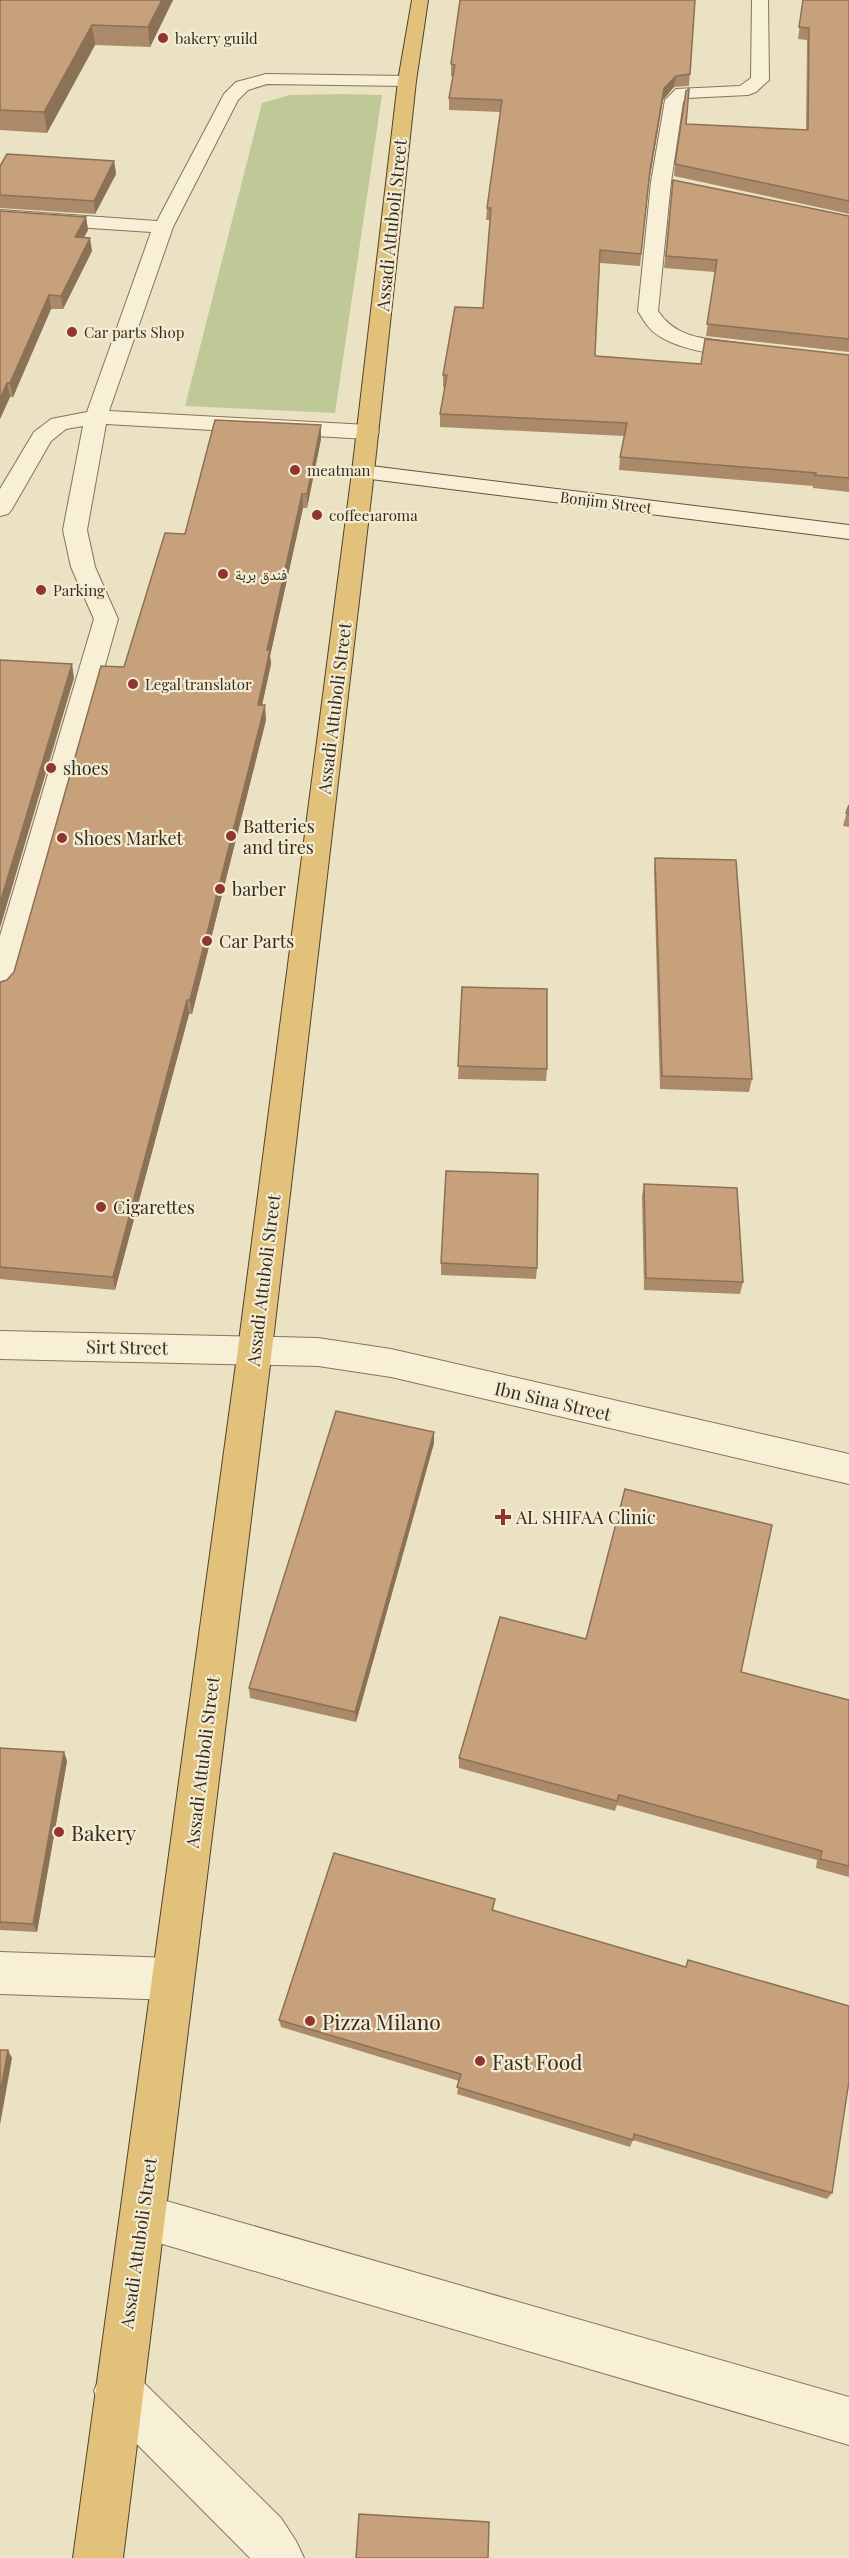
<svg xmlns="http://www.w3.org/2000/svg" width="849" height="2558" font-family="'Playfair Display','Noto Naskh Arabic',serif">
<rect width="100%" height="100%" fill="#ebe2c3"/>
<!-- green -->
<polygon fill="#bfc998" points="342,94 382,95 335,413 185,406 262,103 290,95"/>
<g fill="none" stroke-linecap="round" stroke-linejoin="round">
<defs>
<g id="service">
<polygon points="0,1952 173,1958 188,1964 194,1979 188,1994 173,2000 0,1994"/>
<polygon points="118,2367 135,2374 281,2518 296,2541 304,2558 250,2558 101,2408 94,2391 101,2374"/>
</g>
<g id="minor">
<path d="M752 0H768L769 80 756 92 748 95 687 98 683 102 671 182 658 311C681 346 722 337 756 346L760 350 756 354C732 360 680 350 659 336 649 330 644 321 638 311L651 182 665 100 676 89 740 86 751 78Z"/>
<polygon points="266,74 407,76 413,77 416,81 413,85 407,86 267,84 248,90 238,100 173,227 109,411 368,425 376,427 379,432 376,437 368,439 106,424 87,530 95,567 118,619 15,985 10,992 0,995 0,936 94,619 71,567 63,530 83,426 66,429 51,441 12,509 8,514 0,516 0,489 34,432 51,419 87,412 151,232 0,222 0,210 157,221 224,94 236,82"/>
<polygon points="0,1331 318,1338 391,1349 849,1454 849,1484 391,1377 318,1366 0,1359"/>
<polygon points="142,2194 849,2397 849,2445 142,2238 126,2232 120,2216 126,2200"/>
</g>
<polygon id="secondary" points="363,465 849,525 849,539 355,477 352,472 355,467"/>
<polygon id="trunk" points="412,0 428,0 416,81 374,472 272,1349 123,2558 73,2558 238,1349 352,472 398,81"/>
</defs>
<!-- service casing -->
<use href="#service" stroke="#85745b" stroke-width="2"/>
<!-- minor casing -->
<use href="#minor" stroke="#85745b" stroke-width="2"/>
<!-- secondary casing -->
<use href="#secondary" stroke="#66553e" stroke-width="2"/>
<!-- trunk casing -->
<use href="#trunk" stroke="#53422f" stroke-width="2"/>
<!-- service -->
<use href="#service" fill="#f7efd6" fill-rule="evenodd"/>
<!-- minor -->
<use href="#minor" fill="#f7efd6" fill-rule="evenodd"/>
<!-- secondary -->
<use href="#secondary" fill="#f7efd6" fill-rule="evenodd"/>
<!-- trunk -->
<use href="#trunk" fill="#e2c17b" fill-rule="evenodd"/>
</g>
<!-- wall -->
<g fill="#ab8a6a">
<polygon points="0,0 173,0 150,47 95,45 47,133 0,130"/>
<polygon points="695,0 689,86 674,87 663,100 649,182 640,266 600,263 595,354 596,356 701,364 849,355 849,492 813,488 813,486 619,470 620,457 624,436 440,427 440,414 445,387 443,387 443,375 483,308 490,220 486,220 487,208 501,112 449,110 449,98 453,76 451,76 451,64"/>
<polygon points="803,0 849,0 849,214 674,176 675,164 686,124 806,130 807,40 798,39"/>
<polygon points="114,161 116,174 95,214 0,208 0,166"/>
<polygon points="673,180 849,216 849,352 706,336 715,272 664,268"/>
<polygon points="0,211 86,217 88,230 84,237 92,251 63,309 51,309 13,397 10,397 0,419"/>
<polygon points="321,425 321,439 307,508 303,508 270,656 271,664 262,705 266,720 192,1014 189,1014 115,1290 0,1279 0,982 7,980 14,972 124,667 185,534"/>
<polygon points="849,805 849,827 843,826"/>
<polygon points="655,858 752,1079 749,1092 660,1089 654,871"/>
<polygon points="462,987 547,1069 546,1081 458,1079"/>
<polygon points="644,1184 743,1282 740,1294 644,1290 642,1196"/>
<polygon points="441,1263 537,1268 536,1279 441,1275"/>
<polygon points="434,1432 434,1443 356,1722 250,1698 249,1688"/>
<polygon points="586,1639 741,1672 849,1700 849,1877 816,1868 817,1860 617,1805 615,1811 459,1768 459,1758"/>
<polygon points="0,1748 64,1752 67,1761 37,1932 0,1930"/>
<polygon points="495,1899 493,1911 686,1967 688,1960 832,2193 827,2199 633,2140 630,2147 457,2094 459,2081 281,2027 279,2020"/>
</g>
<!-- shaded-wall -->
<g fill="#8b7156">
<polygon points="162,0 173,0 150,47 148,27"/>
<polygon points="92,25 95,45 47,133 44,112"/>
<polygon points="676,76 674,87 663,100 649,182 640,266 650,170 664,88"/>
<polygon points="114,161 116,174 95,214 94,201"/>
<polygon points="86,217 88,230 77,250 75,237"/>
<polygon points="90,238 92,251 63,309 61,296"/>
<polygon points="49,295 51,309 13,397 10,383"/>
<polygon points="7,383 10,397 0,419 0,399"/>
<polygon points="321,425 321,439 307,508 307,494"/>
<polygon points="302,494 303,508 270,656 271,664 259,719 258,705 267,650"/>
<polygon points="72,664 74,678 0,928 0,903"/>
<polygon points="265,705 266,720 192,1014 190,1000"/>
<polygon points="187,1000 189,1014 115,1290 113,1277"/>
<polygon points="434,1432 434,1443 356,1722 355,1712"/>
<polygon points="64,1752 67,1761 37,1932 33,1924"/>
<polygon points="8,2050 12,2058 0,2125 0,2094"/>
</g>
<!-- building -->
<g fill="#c7a17b" stroke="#8b7156" stroke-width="1.5">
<polygon points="0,0 162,0 148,27 92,25 44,112 0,110"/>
<polygon points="460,0 695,0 690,74 676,76 664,88 650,170 641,254 600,250 595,354 596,356 701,364 705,339 849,355 849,478 815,475 816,473 620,457 627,423 440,414 447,375 443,375 455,307 483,308 491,208 487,208 502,100 449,98 455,65 451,64"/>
<polygon points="803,0 849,0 849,201 675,164 686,91 689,89 686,124 808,130 809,28 799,27"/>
<polygon points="7,154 114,161 94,201 0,195 0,166"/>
<polygon points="673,180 849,216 849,339 707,324 717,260 666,256"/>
<polygon points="0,211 86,217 75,237 90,238 61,296 49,295 10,383 7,383 0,399"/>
<polygon points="215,420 321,425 307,494 302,494 267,650 270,650 258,705 265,705 190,1000 187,1000 113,1277 0,1267 0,982 7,980 14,972 101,666 124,667 165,533 185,534"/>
<polygon points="0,660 72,664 0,903"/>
<polygon points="849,805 849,814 846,813"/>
<polygon points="655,858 736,860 752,1079 662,1076"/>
<polygon points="462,987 547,989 547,1069 458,1066"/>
<polygon points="446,1171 538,1174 537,1268 441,1263"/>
<polygon points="644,1184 737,1188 743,1282 646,1278"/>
<polygon points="336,1411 434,1432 355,1712 249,1688"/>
<polygon points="625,1489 772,1525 741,1672 849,1700 849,1866 820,1859 822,1851 619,1795 617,1801 459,1758 500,1617 586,1639"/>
<polygon points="0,1748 64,1752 33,1924 0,1922"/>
<polygon points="334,1853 495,1899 492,1910 686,1967 688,1960 849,2006 849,2081 832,2193 634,2134 633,2140 457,2087 461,2074 279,2020"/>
<polygon points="0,2050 8,2050 0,2094"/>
<polygon points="359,2514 489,2522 488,2558 356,2558"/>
</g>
<!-- markers -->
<g fill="#90352f" stroke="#f3ecd3" stroke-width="2">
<circle cx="163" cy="38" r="6"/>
<circle cx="72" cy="332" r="6"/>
<circle cx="295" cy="470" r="6"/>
<circle cx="317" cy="515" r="6"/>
<circle cx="223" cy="574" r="6"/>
<circle cx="41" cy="590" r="6"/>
<circle cx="133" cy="684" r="6"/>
<circle cx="51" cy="768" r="6"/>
<circle cx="231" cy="836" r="6"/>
<circle cx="62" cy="838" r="6"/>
<circle cx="220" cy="889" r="6"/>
<circle cx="207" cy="941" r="6"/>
<circle cx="101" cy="1207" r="6"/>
<path d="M500 1508h6v6h6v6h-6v6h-6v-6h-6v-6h6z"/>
<circle cx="59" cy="1832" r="6"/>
<circle cx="310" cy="2021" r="6"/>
<circle cx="480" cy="2061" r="6"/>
</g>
<g text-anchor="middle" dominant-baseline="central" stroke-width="4.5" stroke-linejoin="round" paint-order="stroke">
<!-- far-poi labels -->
<g font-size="15" fill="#352b1e" stroke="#f3ecd3" text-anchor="start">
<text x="175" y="38">bakery guild</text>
<text x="84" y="332">Car parts Shop</text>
<text x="307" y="470">meatman</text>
<text x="329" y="515">coffee1aroma</text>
<text x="235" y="574">فندق بربة</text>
<text x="53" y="590">Parking</text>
<text x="145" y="684">Legal translator</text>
</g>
<!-- far-street labels -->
<g font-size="15" fill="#352b1e" stroke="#f3ecd3">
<text transform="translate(606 502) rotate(7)">Bonjim Street</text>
</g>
<!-- street labels -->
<g font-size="18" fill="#352b1e" stroke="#f3ecd3">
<text transform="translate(391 225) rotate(-84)">Assadi Attuboli Street</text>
<text transform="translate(334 708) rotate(-83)">Assadi Attuboli Street</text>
<text transform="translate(263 1280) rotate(-83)">Assadi Attuboli Street</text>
<text transform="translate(127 1347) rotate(1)">Sirt Street</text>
<text transform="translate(553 1401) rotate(13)">Ibn Sina Street</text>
<text transform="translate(202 1762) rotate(-83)">Assadi Attuboli Street</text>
<text transform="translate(138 2243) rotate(-82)">Assadi Attuboli Street</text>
</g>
<!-- poi labels -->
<g font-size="18" fill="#352b1e" stroke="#f3ecd3" text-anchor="start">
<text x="63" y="768">shoes</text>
<text x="243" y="826">Batteries<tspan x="243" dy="21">and tires</tspan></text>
<text x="74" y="838">Shoes Market</text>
<text x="232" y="889">barber</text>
<text x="219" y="941">Car Parts</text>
<text x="113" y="1207">Cigarettes</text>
<text x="516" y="1517">AL SHIFAA Clinic</text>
</g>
<!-- near-poi labels -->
<g font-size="21" fill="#352b1e" stroke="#f3ecd3" text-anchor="start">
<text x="71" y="1832">Bakery</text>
<text x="322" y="2021">Pizza Milano</text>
<text x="492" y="2061">Fast Food</text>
</g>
</g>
</svg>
